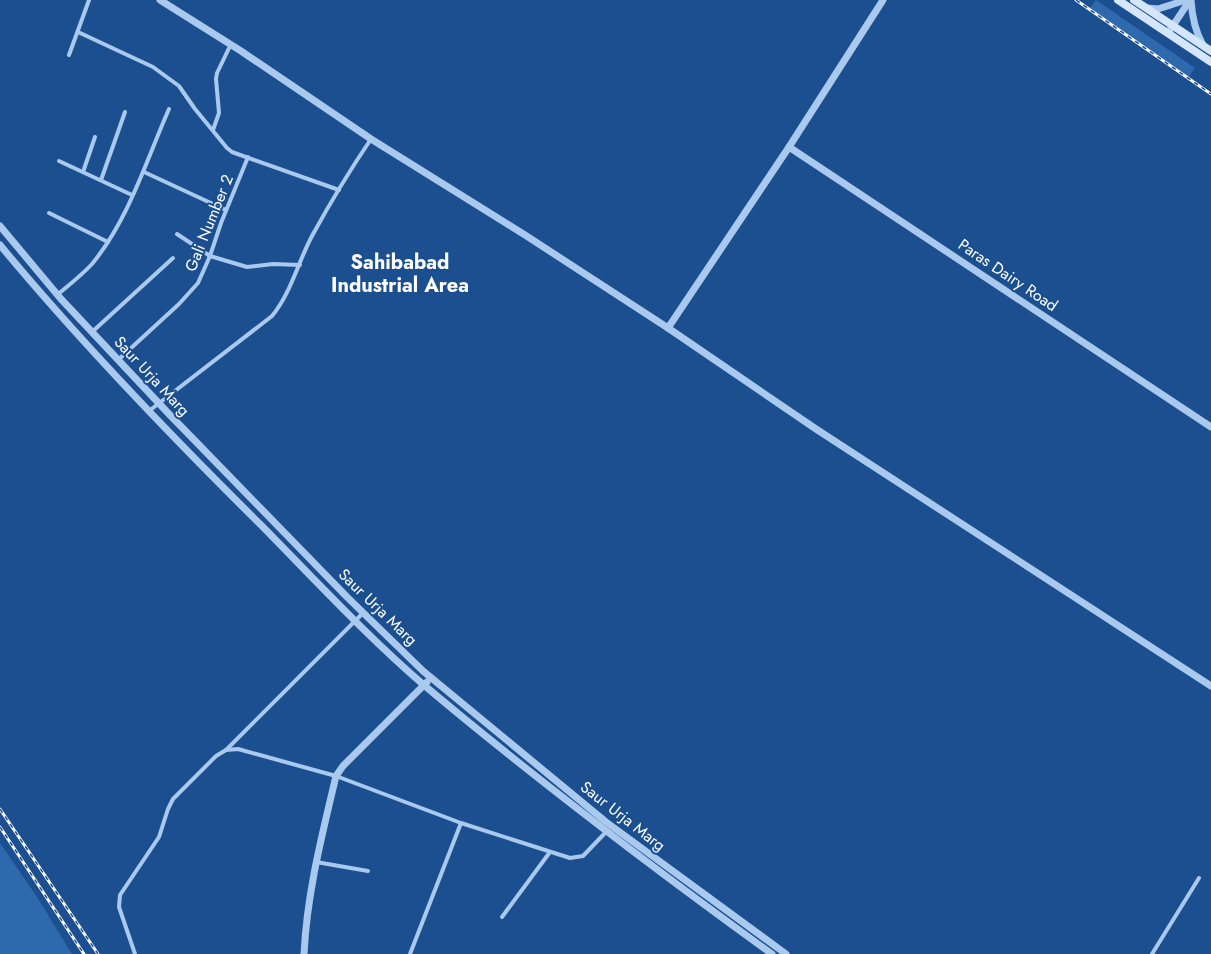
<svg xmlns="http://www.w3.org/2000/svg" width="1211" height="954" font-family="Jost,sans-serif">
<rect width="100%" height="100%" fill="#1b4f8f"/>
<!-- green -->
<g fill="#2e69ad">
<polygon points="1096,0 1195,68 1188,78 1088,10"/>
<polygon points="0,843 37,897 72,954 0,954"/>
</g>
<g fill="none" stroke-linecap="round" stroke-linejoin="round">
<!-- minor -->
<g stroke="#a9c9ee" stroke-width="4">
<polyline points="78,32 153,67 179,86 195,109 227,148 232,152 339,190"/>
<polyline points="69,55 89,0"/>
<polyline points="213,130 219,113 216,79 217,73 231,44"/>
<polyline points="59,161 132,195"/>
<polyline points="83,172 95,137"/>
<polyline points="144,172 226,210"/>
<polyline points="101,180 125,112"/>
<polyline points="49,213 108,242"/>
<polyline points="177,234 210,256 247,267 273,264 300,265"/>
<path d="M57 295C69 285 82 275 92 264 129 219 146 161 169 109"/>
<polyline points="92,332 173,258"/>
<polyline points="118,360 179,304 198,283 210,256 221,223 248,157"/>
<path d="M149 411 272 316C291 293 298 262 312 236 330 203 350 170 371 139"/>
<polyline points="226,750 238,749 336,776 461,823 570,858 583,856 606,832"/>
<polyline points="316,862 368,871"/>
<polyline points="502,917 550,852"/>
<polyline points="135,954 119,907 120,895 159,837 168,809 173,799 216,756 226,750 363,613"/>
<polyline points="410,954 461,823"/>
<polyline points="1152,954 1199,878"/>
</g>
<!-- tertiary -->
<g stroke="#a9c9ee" stroke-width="7">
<polyline points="160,0 241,51 371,139 525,235 668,328 816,429 1211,686"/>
<path d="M1191 0C1192 17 1195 31 1203 45"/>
<polyline points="1147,8 1158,9 1186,0"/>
<polyline points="1168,33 1190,0"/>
<polyline points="789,147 1211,427"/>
<polyline points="0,226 61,299 168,413 347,597 423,671 606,822 786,954"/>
<path d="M0 245C82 344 172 437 263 527 316 581 368 637 425 686 537 780 653 868 772 954"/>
<polyline points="668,328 789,147 883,0"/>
<path d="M304 954C307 893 322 835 336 776L343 766 427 682"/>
</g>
<!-- secondary -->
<g stroke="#d6e6fa" stroke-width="8">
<polyline points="1118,0 1211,62"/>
<polyline points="1134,0 1211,51"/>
</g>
<defs>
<g id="rail">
<polyline points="1076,0 1211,94"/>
<polyline points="0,809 98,954"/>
<polyline points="0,827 84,954"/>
</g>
</defs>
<!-- rail casing -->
<use href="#rail" stroke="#fff" stroke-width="3"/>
<!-- rail -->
<use href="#rail" stroke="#1b4f8f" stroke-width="1.5" stroke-dasharray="4.5" stroke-linecap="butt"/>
</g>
<g text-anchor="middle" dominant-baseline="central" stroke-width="4" stroke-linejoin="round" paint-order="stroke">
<!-- street labels -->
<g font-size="16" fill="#fff" stroke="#1b4f8f">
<text transform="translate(209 223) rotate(-68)">Gali Number 2</text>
<text transform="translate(1008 275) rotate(34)">Paras Dairy Road</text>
<text transform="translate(152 376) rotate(47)">Saur Urja Marg</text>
<text transform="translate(378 607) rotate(44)">Saur Urja Marg</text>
<text transform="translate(623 816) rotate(38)">Saur Urja Marg</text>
</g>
<!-- district labels -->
<g font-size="20" font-weight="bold" fill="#fff" stroke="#1b4f8f">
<text x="400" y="262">Sahibabad<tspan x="400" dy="23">Industrial Area</tspan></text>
</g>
</g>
</svg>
